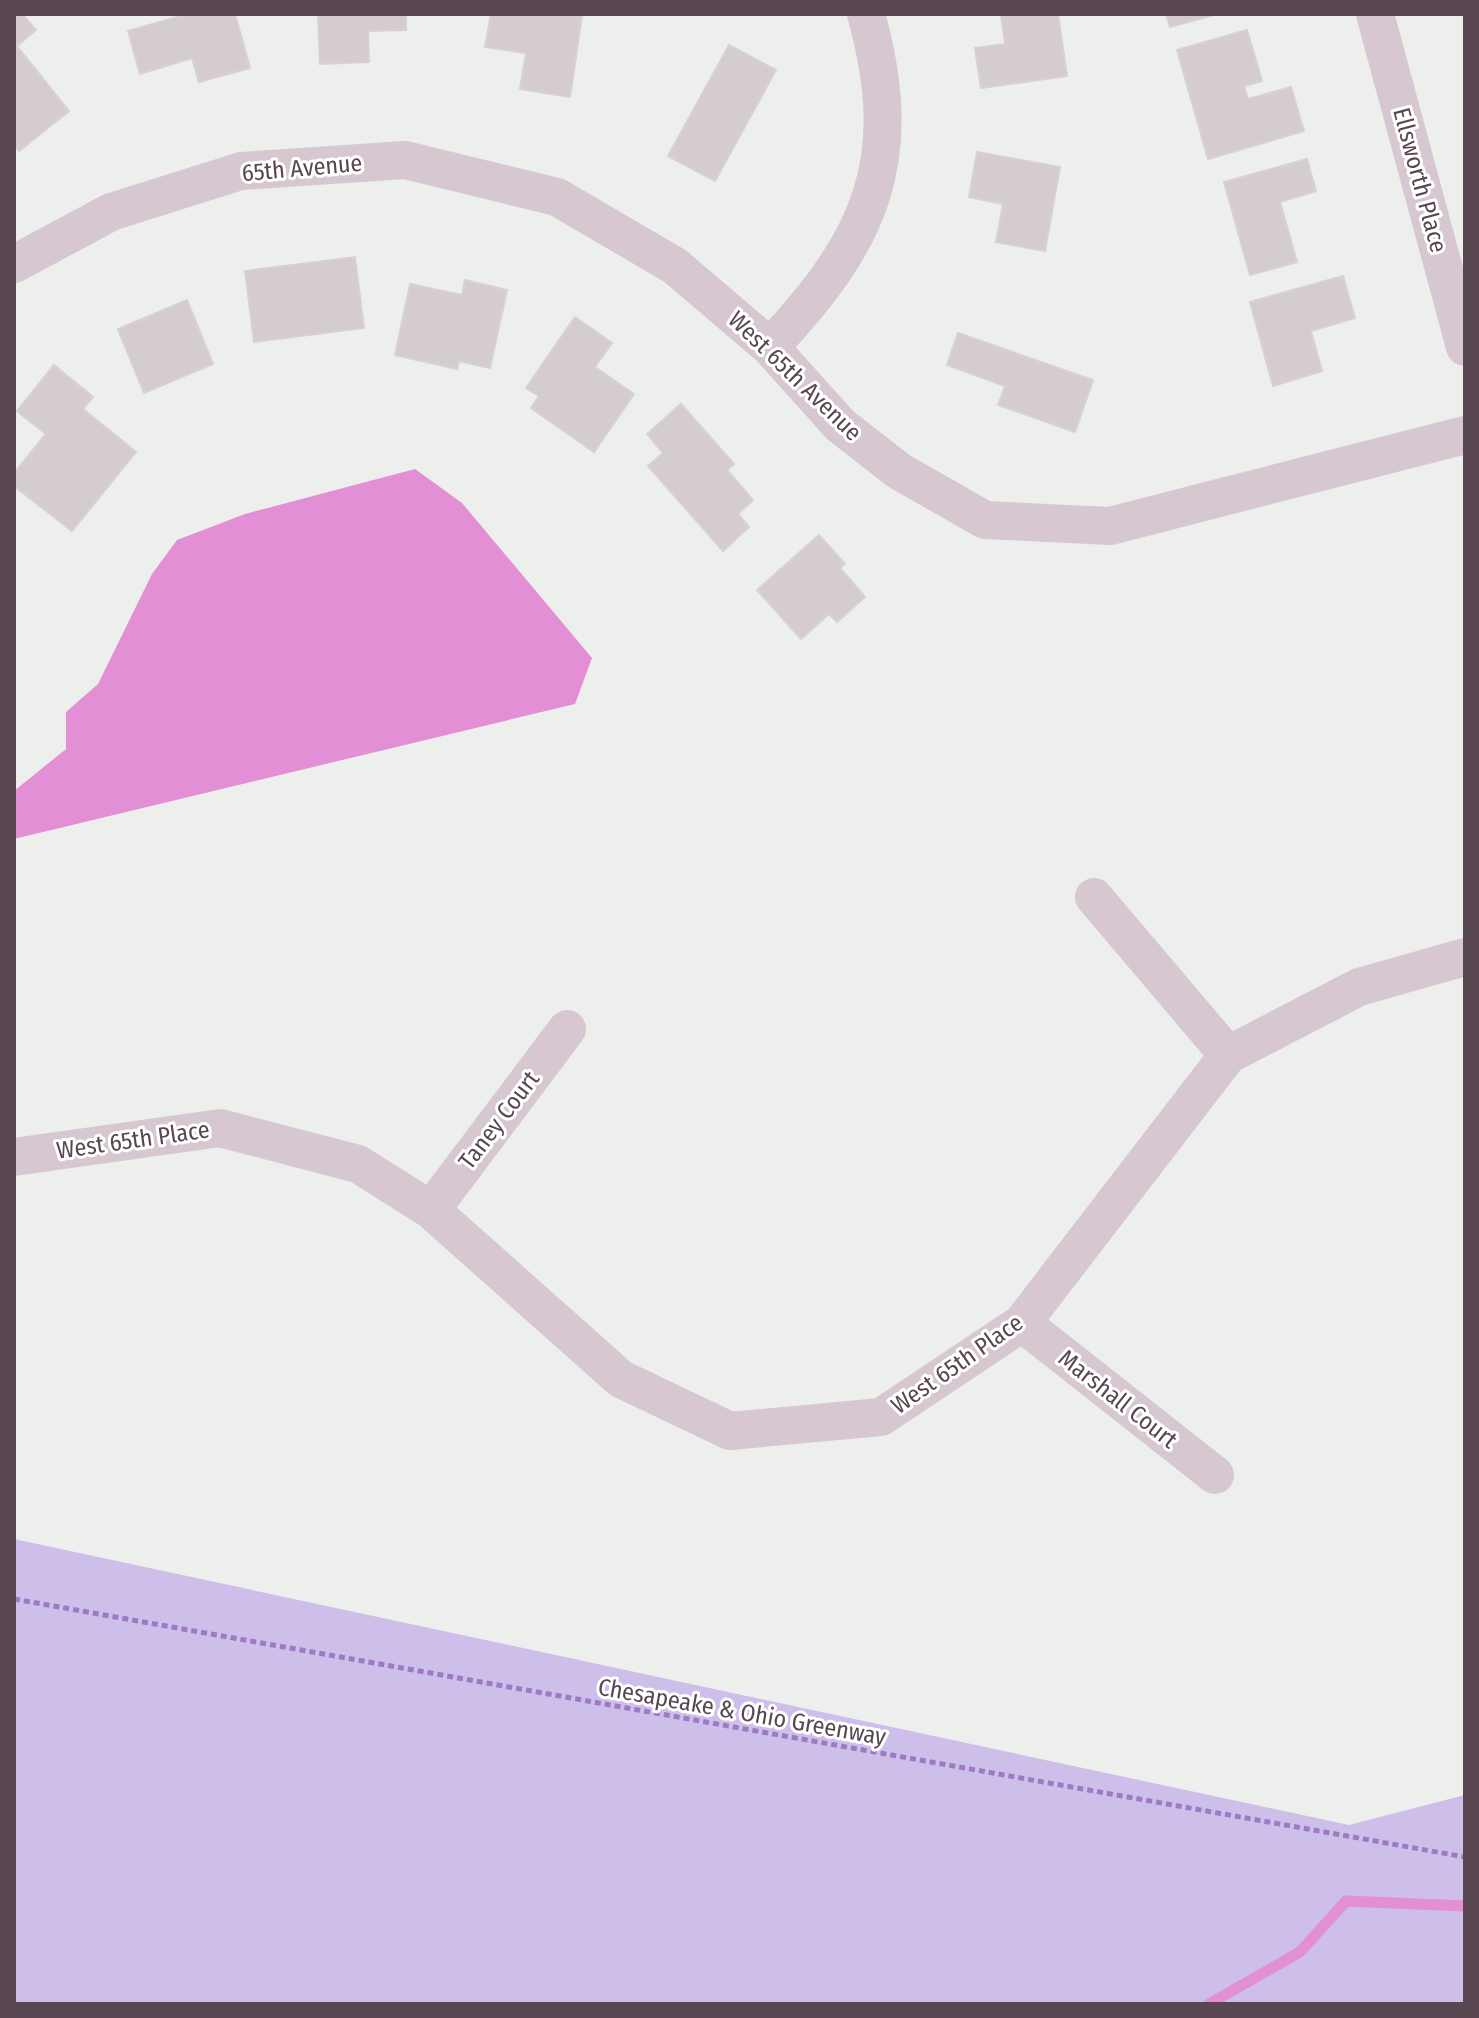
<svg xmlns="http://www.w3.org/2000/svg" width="1479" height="2018" font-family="'Fira Sans Condensed',sans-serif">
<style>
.green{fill:#cdbeea}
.water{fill:#e38fd5}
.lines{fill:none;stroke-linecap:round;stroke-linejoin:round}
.stream{stroke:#e38fd5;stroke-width:11}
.building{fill:#d4cccf;stroke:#d8d1d3;stroke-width:2}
.path{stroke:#9c7ac4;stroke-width:5;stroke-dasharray:6 4;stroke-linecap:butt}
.minor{stroke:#d6c7d0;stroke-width:38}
.labels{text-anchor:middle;stroke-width:6;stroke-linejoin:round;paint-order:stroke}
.street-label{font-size:24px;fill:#584751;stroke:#fff}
</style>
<rect width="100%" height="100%" fill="#edefed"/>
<!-- green -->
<path class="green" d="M 14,1539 L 1349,1825 L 1465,1795 L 1465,2004 L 14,2004 Z"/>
<!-- water -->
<path class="water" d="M 415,469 L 462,503 L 592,658 L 575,704 L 14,839 L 14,791 L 66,749 L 66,712 L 98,684 L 152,574 L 177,540 L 245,514 Z"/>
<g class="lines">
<!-- stream -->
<path class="stream" d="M 1209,2004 L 1300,1952 L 1346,1901 L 1465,1906"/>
</g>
<!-- building -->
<path class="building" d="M 14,14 L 22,14 L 36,30 L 17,46 L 69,111 L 19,151 L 14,145 Z
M 188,14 L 235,14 L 250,68 L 199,82 L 192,58 L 140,74 L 128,31 Z
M 330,14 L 406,14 L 406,30 L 368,31 L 369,62 L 320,64 L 318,16 Z
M 491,14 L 582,16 L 570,97 L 520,89 L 526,53 L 485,47 Z
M 1058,14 L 1067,76 L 981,88 L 975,48 L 1005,44 L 1001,15 Z
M 1166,14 L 1217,14 L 1170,27 Z
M 1247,30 L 1262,81 L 1244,86 L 1248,99 L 1291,87 L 1304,131 L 1208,159 L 1177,50 Z
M 729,45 L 776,70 L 715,181 L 668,156 Z
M 977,152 L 1060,167 L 1045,251 L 996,242 L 1003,204 L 969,197 Z
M 1307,159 L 1316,191 L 1280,202 L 1297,262 L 1250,275 L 1224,182 Z
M 355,257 L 364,328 L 254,342 L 245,271 Z
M 1343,276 L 1355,318 L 1311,331 L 1322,371 L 1273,386 L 1250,302 Z
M 465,280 L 507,290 L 490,368 L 459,361 L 457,369 L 395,355 L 410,284 L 462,295 Z
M 187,300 L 213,364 L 144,393 L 118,329 Z
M 575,317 L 612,343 L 595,367 L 634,394 L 594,452 L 531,408 L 539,396 L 526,388 Z
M 958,333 L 1093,380 L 1075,432 L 998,405 L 1005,386 L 947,365 Z
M 54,365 L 93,397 L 83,409 L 136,452 L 72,531 L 14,486 L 14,473 L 46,434 L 17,411 Z
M 681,404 L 734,464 L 727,470 L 753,500 L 738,514 L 749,527 L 723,551 L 648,466 L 663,453 L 647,434 Z
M 819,535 L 845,564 L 840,568 L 865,597 L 837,622 L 829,614 L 801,639 L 757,590 Z"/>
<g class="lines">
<!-- path -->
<path class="path" d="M 14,1599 L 1465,1857"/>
<!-- minor -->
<path class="minor" d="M 1375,14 L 1465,347
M 14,264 L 111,212 L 241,171 L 405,160 L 557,197 L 675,266 L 770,347 L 840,425 L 899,471 L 985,520 L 1110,526 L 1465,435
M 770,347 C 871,240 907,161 866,14
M 1094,897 L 1228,1055
M 14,1157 L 220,1128 L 358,1164 L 431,1210 L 621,1379 L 730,1431 L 881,1417 L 1022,1323 L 1228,1055 L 1359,987 L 1465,957
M 431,1210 L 567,1029
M 1022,1323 L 1215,1475"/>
</g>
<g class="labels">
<!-- street labels -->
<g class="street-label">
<text transform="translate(302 168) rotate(-5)" y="8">65th Avenue</text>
<text transform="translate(1420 180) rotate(75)" y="8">Ellsworth Place</text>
<text transform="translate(795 376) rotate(44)" y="8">West 65th Avenue</text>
<text transform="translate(499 1120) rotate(-53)" y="8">Taney Court</text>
<text transform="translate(133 1140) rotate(-8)" y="8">West 65th Place</text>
<text transform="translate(957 1364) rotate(-35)" y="8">West 65th Place</text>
<text transform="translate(1118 1399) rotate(38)" y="8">Marshall Court</text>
<text transform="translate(742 1712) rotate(10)" y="8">Chesapeake &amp; Ohio Greenway</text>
</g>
</g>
<!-- border -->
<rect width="1479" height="2018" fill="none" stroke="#584751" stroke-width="32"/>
</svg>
